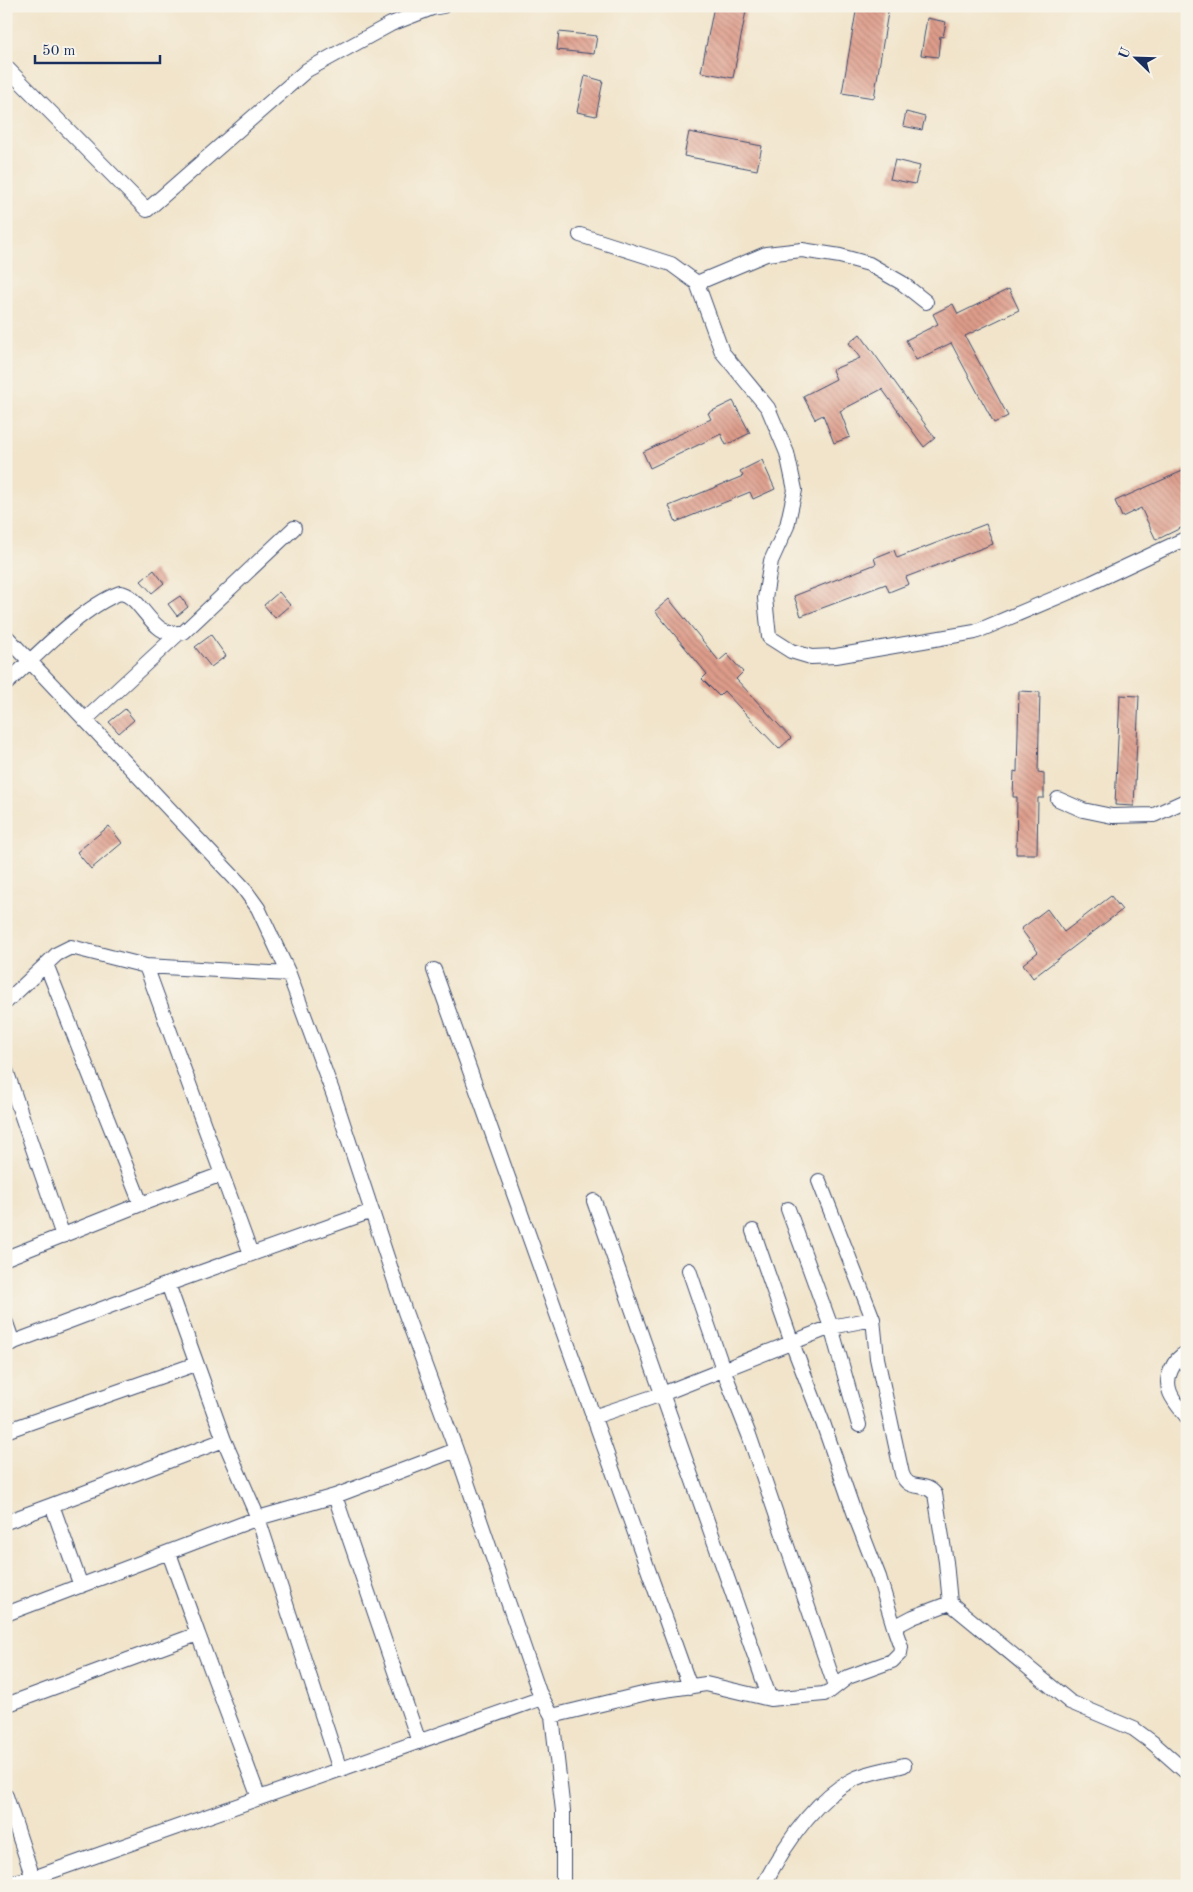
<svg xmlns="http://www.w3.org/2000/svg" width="1193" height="1892" font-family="'Old Standard TT',serif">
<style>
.building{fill:url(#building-back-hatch)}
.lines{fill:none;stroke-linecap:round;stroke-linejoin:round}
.minor-casing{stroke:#3b4a6e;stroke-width:16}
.minor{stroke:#fff;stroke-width:14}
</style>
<defs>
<pattern id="building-back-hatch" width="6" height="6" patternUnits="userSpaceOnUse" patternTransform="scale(1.25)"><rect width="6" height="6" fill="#de9c8a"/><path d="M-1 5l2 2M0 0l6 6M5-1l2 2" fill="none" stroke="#b38074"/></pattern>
</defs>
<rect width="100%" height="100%" fill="#f7f3e8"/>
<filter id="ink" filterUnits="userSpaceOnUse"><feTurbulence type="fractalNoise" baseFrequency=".02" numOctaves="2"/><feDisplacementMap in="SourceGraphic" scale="10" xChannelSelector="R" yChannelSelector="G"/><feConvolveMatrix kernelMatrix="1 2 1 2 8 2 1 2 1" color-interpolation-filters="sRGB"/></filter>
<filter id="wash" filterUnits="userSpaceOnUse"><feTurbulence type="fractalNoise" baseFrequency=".0096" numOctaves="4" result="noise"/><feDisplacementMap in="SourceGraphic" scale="20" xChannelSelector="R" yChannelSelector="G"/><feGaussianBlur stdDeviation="1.12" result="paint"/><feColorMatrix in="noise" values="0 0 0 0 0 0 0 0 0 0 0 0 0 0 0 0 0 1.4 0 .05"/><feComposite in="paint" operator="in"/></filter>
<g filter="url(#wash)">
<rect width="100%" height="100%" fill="#f1e4ca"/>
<g id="blocks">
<!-- building -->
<path class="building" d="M 714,6 L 747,6 L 733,78 L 701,72 Z
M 857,6 L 889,6 L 874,98 L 842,93 Z
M 927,18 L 946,22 L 943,37 L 940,36 L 938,57 L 921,55 Z
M 559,32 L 597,36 L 594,54 L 557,50 Z
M 585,76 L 603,81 L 596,116 L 577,112 Z
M 906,112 L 925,117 L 922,130 L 903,126 Z
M 689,132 L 762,146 L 757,170 L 684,156 Z
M 895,160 L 920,166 L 915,184 L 890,179 Z
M 1009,289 L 1019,310 L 965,336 L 1008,416 L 994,423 L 951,343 L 916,360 L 906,340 L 938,324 L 933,314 L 953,304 L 958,314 Z
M 860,334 L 935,438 L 924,447 L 882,389 L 840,411 L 850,437 L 834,443 L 823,415 L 815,419 L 803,396 L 836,379 L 832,370 L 860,358 L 849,343 Z
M 733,401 L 750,433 L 726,445 L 721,434 L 650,468 L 643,452 L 711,419 L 708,413 Z
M 762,460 L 775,489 L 753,499 L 750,492 L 676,522 L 669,506 L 743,476 L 740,471 Z
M 1187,469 L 1187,525 L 1156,540 L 1141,508 L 1122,517 L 1115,501 Z
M 986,524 L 993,544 L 906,577 L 909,584 L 889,592 L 886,584 L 801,616 L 794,596 L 876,564 L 874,558 L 894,550 L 897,558 Z
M 154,570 L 164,583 L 152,593 L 141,581 Z
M 279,592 L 290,605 L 275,618 L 264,605 Z
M 180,596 L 188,607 L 177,616 L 168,604 Z
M 669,599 L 719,661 L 727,654 L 743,672 L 736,679 L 791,738 L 779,749 L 724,691 L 719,696 L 702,679 L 707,674 L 655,611 Z
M 211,635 L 226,656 L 211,667 L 195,647 Z
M 1019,691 L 1040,692 L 1038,772 L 1044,773 L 1044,798 L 1038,798 L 1037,854 L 1016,854 L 1017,797 L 1013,797 L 1014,771 L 1017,772 Z
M 1120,695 L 1139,696 L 1134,806 L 1115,805 Z
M 125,709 L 134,720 L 119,733 L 109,722 Z
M 109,826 L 122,843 L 91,869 L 77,852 Z
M 1111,896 L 1122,910 L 1033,978 L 1023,964 L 1038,952 L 1021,929 L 1047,909 L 1064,932 Z"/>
</g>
</g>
<g filter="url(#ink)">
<use href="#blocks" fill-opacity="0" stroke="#3b4a6e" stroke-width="1"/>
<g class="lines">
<!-- minor casing -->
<g class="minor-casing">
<path id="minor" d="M 6,67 L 147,210 L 307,70 L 391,24 L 432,8 L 443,6
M 580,235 L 671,264 L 697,283
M 926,302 L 902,283 L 869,264 L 840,256 L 802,250 L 766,254 L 697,283 L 722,352 L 768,408 L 787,453 L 795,490 L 787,526 L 771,561 L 765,598 L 769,637 L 791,651 L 811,657 L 836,656 L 975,632 L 1091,583 L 1187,538
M 6,636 L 242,886 L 258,908 L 289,974 L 334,1096 L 405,1312 L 456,1450 L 539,1692 L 552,1716 L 563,1811 L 563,1886
M 6,684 C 36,656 82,607 120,593 C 143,595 151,642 184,632 L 294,528
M 85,720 L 179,633
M 1058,799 L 1083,810 L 1112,816 L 1154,815 L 1187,800
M 46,964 L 141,1204
M 146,966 L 251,1254
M 434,970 L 690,1687
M 6,1002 L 57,954 L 71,947 L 146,966 L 289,974
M 6,1070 L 63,1236
M 819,1181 L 873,1319 L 877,1358 L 902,1474 C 909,1493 924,1480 935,1494 L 946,1562 L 950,1603
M 594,1201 L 770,1699
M 788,1209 L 831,1327 L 859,1425
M 753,1231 L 792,1343 L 823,1423 L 856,1518 L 879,1577 L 894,1627
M 6,1258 L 141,1204 L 222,1174
M 689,1270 L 723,1369 L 749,1435 L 835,1686
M 168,1284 L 224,1440 L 258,1518 L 340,1770
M 6,1323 L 13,1343
M 6,1345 L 168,1284 L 372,1211
M 1187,1352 C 1179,1357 1175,1361 1171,1370 C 1162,1389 1175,1402 1187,1417
M 593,1417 L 662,1394 L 831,1327 L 873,1319
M 6,1431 L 196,1364
M 335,1496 L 419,1742
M 52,1505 L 224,1440
M 6,1522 L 52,1505 L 81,1586
M 6,1614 L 258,1518 L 335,1496 L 456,1450
M 198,1634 L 259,1798
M 6,1705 L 198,1634 L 169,1553
M 552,1716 L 651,1692 L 706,1684 L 770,1699 L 824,1694 L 830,1691 L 848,1677 L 892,1661 L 900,1653 L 901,1647 L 894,1627 L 913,1617 L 950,1603 L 1070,1702 L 1134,1729 L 1153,1743 L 1187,1773
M 6,1796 L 33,1878 L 47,1886
M 6,1883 L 33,1878 L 542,1698
M 763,1886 C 783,1848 813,1800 852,1780 C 867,1772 887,1770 904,1765"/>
</g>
<!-- minor -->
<use href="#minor" class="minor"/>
</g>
</g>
<!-- margin -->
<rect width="1193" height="1892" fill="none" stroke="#f7f3e8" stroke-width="25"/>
<!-- north arrow -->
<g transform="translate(1136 58) rotate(293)" stroke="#f7f3e8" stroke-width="4" paint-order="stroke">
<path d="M0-4L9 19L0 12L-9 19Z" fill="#1b2f5e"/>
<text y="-8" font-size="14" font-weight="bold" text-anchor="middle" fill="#1b2f5e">U</text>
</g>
<!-- scale -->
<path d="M35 55v8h125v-8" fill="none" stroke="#1b2f5e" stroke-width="2.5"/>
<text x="42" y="55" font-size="15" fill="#1b2f5e" stroke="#f7f3e8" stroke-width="4" paint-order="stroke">50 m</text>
</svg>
